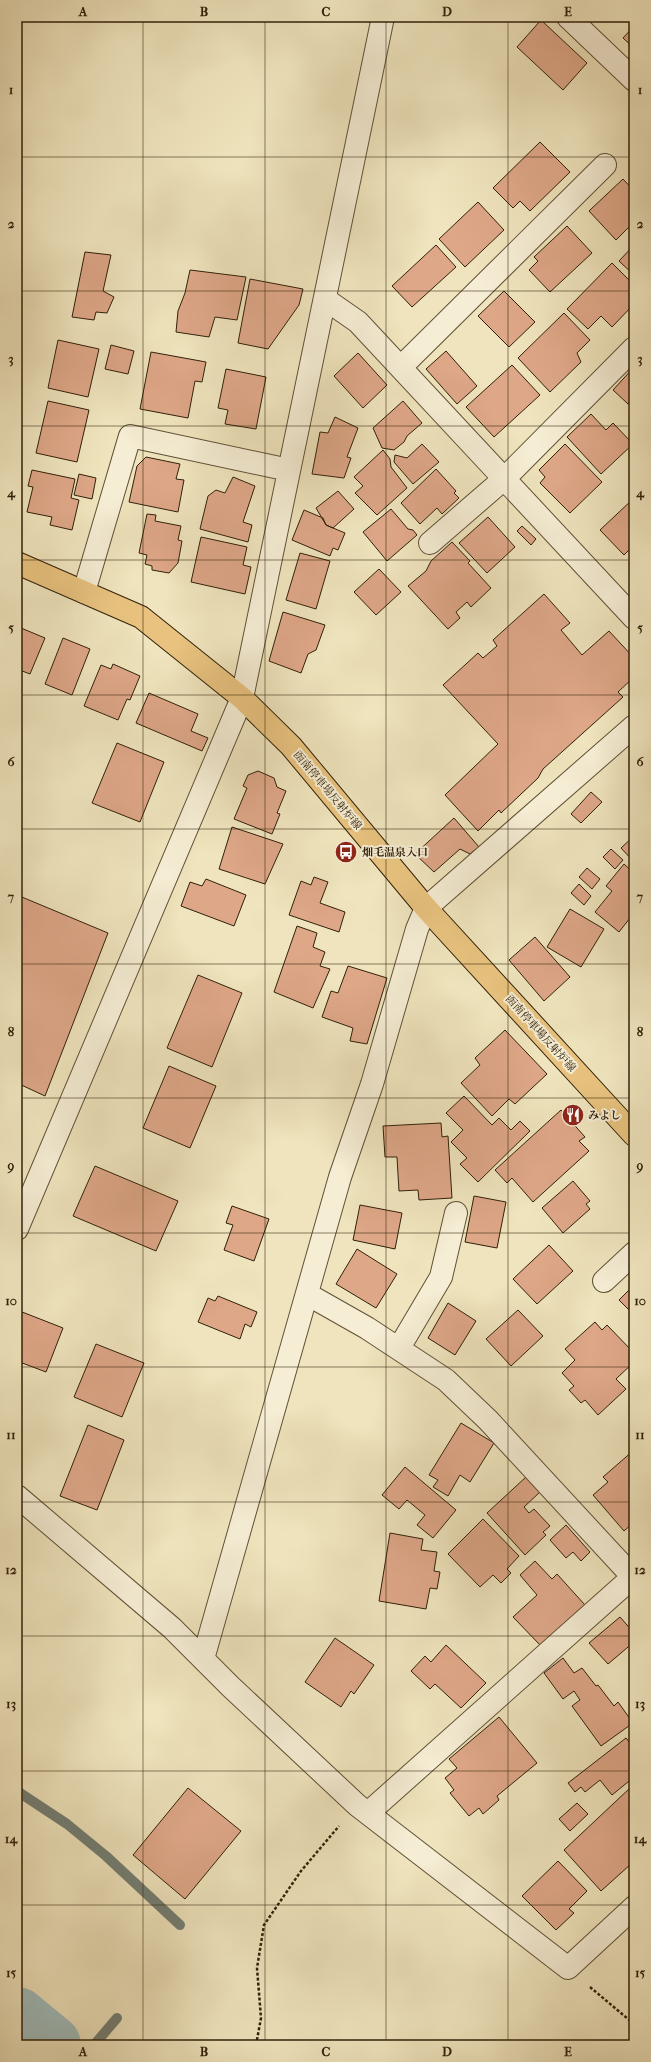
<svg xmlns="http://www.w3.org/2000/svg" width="651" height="2062" font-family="'IM FELL French Canon','Noto Serif JP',serif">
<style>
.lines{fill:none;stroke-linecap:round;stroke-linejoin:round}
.stream{stroke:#737e74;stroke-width:10}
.river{stroke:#9fbcbc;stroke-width:60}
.building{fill:#dea788;stroke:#302009}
.minor-casing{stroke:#605136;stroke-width:24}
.major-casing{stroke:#302009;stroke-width:24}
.path{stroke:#302009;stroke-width:2.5;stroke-dasharray:3 2;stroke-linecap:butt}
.minor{stroke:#f5edd4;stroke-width:22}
.major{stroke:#e8c27e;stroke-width:22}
.grid{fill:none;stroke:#302009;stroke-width:1;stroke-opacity:0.55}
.labels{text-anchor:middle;stroke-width:4;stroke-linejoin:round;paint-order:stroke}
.street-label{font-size:11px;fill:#302009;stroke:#f5edd4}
.poi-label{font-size:11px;font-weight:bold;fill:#302009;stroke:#f5edd4;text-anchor:start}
.neatline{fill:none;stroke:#302009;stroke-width:1.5}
.grid-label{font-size:13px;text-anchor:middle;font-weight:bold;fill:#302009}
</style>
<rect width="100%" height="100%" fill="#efe4bd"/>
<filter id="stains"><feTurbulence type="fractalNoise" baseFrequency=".005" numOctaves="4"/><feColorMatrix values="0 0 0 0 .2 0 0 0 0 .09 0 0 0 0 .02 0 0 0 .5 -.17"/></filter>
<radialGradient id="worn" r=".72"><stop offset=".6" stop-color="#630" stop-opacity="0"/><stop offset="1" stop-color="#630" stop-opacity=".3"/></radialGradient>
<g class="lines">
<!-- stream -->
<path class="stream" d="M 17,1791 L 67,1824 L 106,1856 L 180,1925
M 94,2045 L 117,2018"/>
<!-- river -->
<path class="river" d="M 17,2017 L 51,2045"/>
</g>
<!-- building -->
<path class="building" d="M 541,20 L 587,63 L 563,90 L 517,47 Z
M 634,26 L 634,48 L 623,38 Z
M 540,142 L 570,172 L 530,211 L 520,201 L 513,208 L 493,188 Z
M 623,179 L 634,191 L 634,222 L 616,240 L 589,211 Z
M 478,202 L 504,230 L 465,267 L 439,239 Z
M 567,226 L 592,253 L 550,292 L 529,270 L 538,261 L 534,257 Z
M 436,245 L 456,267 L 412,307 L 392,286 Z
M 634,245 L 634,275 L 619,261 Z
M 85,252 L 111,255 L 103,291 L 114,297 L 107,313 L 96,312 L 94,320 L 72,317 Z
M 612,263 L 634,285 L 634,304 L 612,327 L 601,316 L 588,329 L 567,309 Z
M 190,270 L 246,277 L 237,320 L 215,317 L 209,337 L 176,332 L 178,311 L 185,293 Z
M 250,279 L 303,289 L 299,305 L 268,349 L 238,343 Z
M 504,291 L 535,322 L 509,347 L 478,316 Z
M 564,313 L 590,340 L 577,353 L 581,362 L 550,392 L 518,358 Z
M 58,340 L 99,349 L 88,397 L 48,388 Z
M 111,345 L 134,351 L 128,374 L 105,369 Z
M 446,351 L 477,386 L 457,404 L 426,369 Z
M 151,352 L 206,362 L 202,382 L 195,381 L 188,418 L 140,409 Z
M 358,353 L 387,385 L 363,408 L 334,376 Z
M 512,365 L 540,395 L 494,437 L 466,407 Z
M 634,367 L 634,401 L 632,399 L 628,404 L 613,390 Z
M 226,369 L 266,377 L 256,429 L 225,424 L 228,410 L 218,408 Z
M 48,401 L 89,410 L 77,462 L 36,453 Z
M 403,401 L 422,423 L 407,436 L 404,442 L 394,450 L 382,448 L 373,428 Z
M 591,414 L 606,430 L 613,423 L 633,444 L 601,474 L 567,437 Z
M 335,417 L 358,428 L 347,457 L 351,458 L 344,478 L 312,474 L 320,432 L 328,433 Z
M 422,444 L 439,462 L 413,484 L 394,462 L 395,455 L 407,458 Z
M 565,444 L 602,482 L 570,513 L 540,483 L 545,477 L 539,470 Z
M 383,450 L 390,459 L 391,467 L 407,488 L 377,515 L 355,493 L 363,486 L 354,477 Z
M 146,457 L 180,464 L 176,479 L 184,480 L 178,512 L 129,502 L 137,466 Z
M 436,469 L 456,491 L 454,493 L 459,498 L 442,514 L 437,508 L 420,524 L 401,503 Z
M 32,470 L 75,479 L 71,498 L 79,500 L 72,530 L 50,525 L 52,517 L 27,512 L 33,487 L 28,486 Z
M 79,474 L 96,478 L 92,499 L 74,495 Z
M 233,477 L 255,486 L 243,522 L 252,525 L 248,542 L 200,529 L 208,496 L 216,490 L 225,493 Z
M 338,491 L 354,509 L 333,528 L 326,525 L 316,508 Z
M 633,499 L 634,545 L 624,555 L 600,530 Z
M 391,509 L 408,529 L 413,530 L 417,535 L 387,561 L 363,532 Z
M 304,510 L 323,518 L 326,525 L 345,533 L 338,550 L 333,548 L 330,556 L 292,540 Z
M 147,514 L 156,515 L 155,521 L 181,526 L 178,540 L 182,541 L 178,563 L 169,573 L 152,570 L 152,566 L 145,564 L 147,555 L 139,553 Z
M 488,517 L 515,547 L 487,573 L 459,543 Z
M 522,526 L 536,539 L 531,545 L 517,531 Z
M 201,537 L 247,547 L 243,565 L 251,567 L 245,594 L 191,582 Z
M 452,542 L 470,561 L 468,563 L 491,588 L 471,607 L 467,602 L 456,612 L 460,618 L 448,629 L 408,586 L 426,571 L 431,561 Z
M 300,553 L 330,561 L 316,609 L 286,600 Z
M 379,569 L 401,592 L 376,615 L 354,592 Z
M 544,594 L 570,623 L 561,630 L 582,655 L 609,631 L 634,658 L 634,677 L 618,692 L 623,697 L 543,769 L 538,778 L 501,813 L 499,810 L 478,831 L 445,795 L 498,744 L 443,685 L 478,653 L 483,658 L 497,646 L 493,640 Z
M 283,612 L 325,625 L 316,650 L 308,654 L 301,673 L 269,661 Z
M 21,628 L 45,638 L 30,674 L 17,669 L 17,637 Z
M 63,638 L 90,649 L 72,695 L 45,684 Z
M 113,664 L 140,676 L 130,700 L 127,699 L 118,720 L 84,706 L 101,665 L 111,669 Z
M 149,693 L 198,714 L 191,731 L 208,738 L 202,751 L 136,723 Z
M 117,743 L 164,762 L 140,822 L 92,803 Z
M 258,771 L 274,778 L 277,787 L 286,791 L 277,813 L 280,814 L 272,834 L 234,819 L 247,788 L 243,786 L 248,775 Z
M 591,792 L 602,802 L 581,823 L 571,814 Z
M 454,818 L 479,847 L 470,854 L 460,849 L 434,872 L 415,854 Z
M 232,827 L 283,844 L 265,884 L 219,869 Z
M 634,836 L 634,862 L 621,848 Z
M 611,849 L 623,860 L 615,869 L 603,857 Z
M 624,864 L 634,873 L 634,913 L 619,932 L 595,912 L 612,891 L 606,886 Z
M 587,868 L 600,879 L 592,889 L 579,877 Z
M 314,877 L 328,882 L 320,903 L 345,912 L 339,932 L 289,915 L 301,881 L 311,885 Z
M 206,879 L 246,895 L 234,926 L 181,906 L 190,882 L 202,886 Z
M 579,884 L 591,896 L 584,905 L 571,893 Z
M 17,895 L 108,933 L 45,1096 L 17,1083 Z
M 570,909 L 604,929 L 581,967 L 547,947 Z
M 297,926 L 317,933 L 313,947 L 325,952 L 320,966 L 330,969 L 313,1008 L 274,992 Z
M 535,937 L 570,977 L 544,1001 L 509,960 Z
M 348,966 L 387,978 L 367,1044 L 350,1041 L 353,1028 L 322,1017 L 331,991 L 338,993 Z
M 198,975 L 242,993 L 212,1067 L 167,1048 Z
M 505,1030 L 547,1074 L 515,1104 L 509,1099 L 492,1116 L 461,1083 L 480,1065 L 475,1058 Z
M 169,1066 L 216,1086 L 190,1148 L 143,1128 Z
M 464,1096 L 492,1125 L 499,1118 L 511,1130 L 520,1121 L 530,1131 L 478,1182 L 460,1164 L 467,1158 L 451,1142 L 463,1130 L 446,1113 Z
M 561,1110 L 585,1137 L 579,1141 L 589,1151 L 533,1202 L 512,1178 L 507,1183 L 495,1170 Z
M 441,1123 L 442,1137 L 448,1136 L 452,1198 L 419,1200 L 418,1190 L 399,1191 L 397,1157 L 385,1157 L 383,1126 Z
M 95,1166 L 178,1201 L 156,1251 L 73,1216 Z
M 573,1181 L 590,1201 L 586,1204 L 590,1209 L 563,1233 L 542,1208 Z
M 474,1196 L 506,1202 L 497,1248 L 465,1242 Z
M 360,1205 L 402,1213 L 395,1249 L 353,1240 Z
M 232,1206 L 269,1219 L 254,1261 L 224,1250 L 233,1225 L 226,1223 Z
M 549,1245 L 573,1271 L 537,1304 L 513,1279 Z
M 357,1249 L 397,1274 L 376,1308 L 336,1284 Z
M 634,1285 L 634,1315 L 619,1300 Z
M 218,1296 L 257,1312 L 251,1327 L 245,1324 L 240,1339 L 198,1322 L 208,1298 L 215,1301 Z
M 448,1303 L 476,1321 L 455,1355 L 428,1338 Z
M 17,1310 L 63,1328 L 46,1372 L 17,1361 Z
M 518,1310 L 543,1336 L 511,1366 L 486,1339 Z
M 595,1322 L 602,1330 L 607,1325 L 634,1353 L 634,1362 L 616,1379 L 626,1389 L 598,1415 L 585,1400 L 581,1403 L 569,1390 L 574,1386 L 562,1373 L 575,1360 L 565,1349 Z
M 96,1344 L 144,1363 L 122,1417 L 74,1397 Z
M 461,1423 L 494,1443 L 470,1482 L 460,1475 L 448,1496 L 433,1487 L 438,1480 L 429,1475 Z
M 88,1425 L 124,1440 L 97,1510 L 60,1496 Z
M 634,1450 L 634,1522 L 624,1531 L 593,1495 L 608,1482 L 603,1477 Z
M 405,1467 L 456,1510 L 433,1538 L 417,1525 L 425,1515 L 407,1500 L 399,1509 L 382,1495 Z
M 526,1477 L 540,1492 L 524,1507 L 529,1513 L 534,1509 L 550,1526 L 543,1532 L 546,1535 L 525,1555 L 487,1513 Z
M 483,1519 L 519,1556 L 507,1569 L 511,1573 L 501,1583 L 493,1575 L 480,1587 L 448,1554 Z
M 566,1525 L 590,1552 L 581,1561 L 573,1552 L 566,1558 L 550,1540 Z
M 390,1533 L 423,1539 L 421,1550 L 437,1552 L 434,1571 L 440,1572 L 437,1589 L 430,1588 L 426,1609 L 379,1601 Z
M 535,1561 L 552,1579 L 557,1574 L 585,1605 L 541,1646 L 513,1617 L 537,1595 L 520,1575 Z
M 620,1617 L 634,1633 L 634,1642 L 608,1664 L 589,1643 Z
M 335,1638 L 374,1665 L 354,1694 L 351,1691 L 341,1707 L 305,1682 Z
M 446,1645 L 486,1683 L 461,1708 L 435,1684 L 430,1689 L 411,1671 L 425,1656 L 431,1662 Z
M 563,1658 L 574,1673 L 582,1668 L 596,1686 L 598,1685 L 614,1706 L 618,1702 L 633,1723 L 601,1746 L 572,1706 L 580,1700 L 574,1691 L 563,1699 L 544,1673 Z
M 499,1717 L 537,1763 L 497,1796 L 499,1800 L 483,1814 L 479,1808 L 469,1816 L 450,1793 L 454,1790 L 445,1778 L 457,1768 L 449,1759 Z
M 626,1738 L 634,1748 L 634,1777 L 612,1795 L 600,1780 L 585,1792 L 581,1787 L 575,1792 L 568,1783 Z
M 188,1788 L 241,1831 L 185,1899 L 133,1855 Z
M 630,1788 L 634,1793 L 634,1867 L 631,1864 L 601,1891 L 564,1850 Z
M 577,1803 L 588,1814 L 570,1831 L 559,1819 Z
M 558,1861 L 587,1891 L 569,1909 L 574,1913 L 556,1930 L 522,1896 Z"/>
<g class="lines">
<!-- minor casing -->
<g class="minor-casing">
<path id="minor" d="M 568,17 L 634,80
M 325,299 L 358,322 L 634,618
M 401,367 L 605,165
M 430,543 L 505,478 L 634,348
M 84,592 L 130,436 L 289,470
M 17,1229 L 242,698 L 383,17
M 604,1281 L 634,1253
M 307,1294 L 367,1328 L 446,1380 L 488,1420 L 634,1578
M 399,1348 L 441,1277 L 456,1213
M 17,1496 L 172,1628 L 231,1687 L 357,1805 L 568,1968 L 634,1907
M 203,1659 L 340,1177 L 372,1084 L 417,929 L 426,908 L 634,726
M 368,1813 L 634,1576"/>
</g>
<!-- major casing -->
<g class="major-casing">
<path id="major" d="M 17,563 L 141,617 L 242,698 L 291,746 L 426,908 L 634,1135"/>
</g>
<!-- path -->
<path class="path" d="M 590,1987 L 634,2024
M 256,2045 L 261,2018 L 257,1968 L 264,1925 L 301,1871 L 339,1826"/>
<!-- minor -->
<use href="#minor" class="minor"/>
<!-- major -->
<use href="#major" class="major"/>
</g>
<!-- grid -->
<path class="grid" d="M 143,17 L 143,2045M 265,17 L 265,2045M 386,17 L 386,2045M 508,17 L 508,2045M 17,157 L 634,157M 17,291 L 634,291M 17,426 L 634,426M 17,560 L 634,560M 17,695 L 634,695M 17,829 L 634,829M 17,964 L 634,964M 17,1098 L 634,1098M 17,1233 L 634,1233M 17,1367 L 634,1367M 17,1502 L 634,1502M 17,1636 L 634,1636M 17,1771 L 634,1771M 17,1905 L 634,1905"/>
<!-- icons -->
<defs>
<g id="bus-disc" transform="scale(1.15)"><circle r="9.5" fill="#8f2418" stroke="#f5edd4"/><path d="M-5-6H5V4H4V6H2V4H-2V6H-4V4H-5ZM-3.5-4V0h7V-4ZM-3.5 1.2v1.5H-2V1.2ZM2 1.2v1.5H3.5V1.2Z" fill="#fff"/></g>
<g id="restaurant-disc" transform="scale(1.15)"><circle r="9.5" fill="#8f2418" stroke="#f5edd4"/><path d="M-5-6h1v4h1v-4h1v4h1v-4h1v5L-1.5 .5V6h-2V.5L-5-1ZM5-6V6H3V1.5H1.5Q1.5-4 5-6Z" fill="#fff"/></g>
</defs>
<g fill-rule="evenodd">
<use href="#bus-disc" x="346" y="852"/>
<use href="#restaurant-disc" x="573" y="1115"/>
</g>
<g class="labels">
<!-- street labels -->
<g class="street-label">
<text transform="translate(328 790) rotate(50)" y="4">函南停車場反射炉線</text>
<text transform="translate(541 1033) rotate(48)" y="4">函南停車場反射炉線</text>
</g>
<!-- poi labels -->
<g class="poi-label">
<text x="362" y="856">畑毛温泉入口</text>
<text x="588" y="1119">みよし</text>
</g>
</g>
<!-- margin -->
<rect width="651" height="2062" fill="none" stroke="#efe4bd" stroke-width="44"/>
<rect x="22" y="22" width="607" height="2018" class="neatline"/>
<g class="grid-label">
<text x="83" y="16">A</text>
<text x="204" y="16">B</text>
<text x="326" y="16">C</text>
<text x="447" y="16">D</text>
<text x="568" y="16">E</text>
<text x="11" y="94">1</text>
<text x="640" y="94">1</text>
<text x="11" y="228">2</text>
<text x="640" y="228">2</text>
<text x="11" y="363">3</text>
<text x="640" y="363">3</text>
<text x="11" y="497">4</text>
<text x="640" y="497">4</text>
<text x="11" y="632">5</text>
<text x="640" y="632">5</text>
<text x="11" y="766">6</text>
<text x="640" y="766">6</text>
<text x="11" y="901">7</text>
<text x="640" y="901">7</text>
<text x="11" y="1036">8</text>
<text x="640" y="1036">8</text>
<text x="11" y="1170">9</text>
<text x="640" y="1170">9</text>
<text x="11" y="1305">10</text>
<text x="640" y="1305">10</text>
<text x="11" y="1439">11</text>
<text x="640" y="1439">11</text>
<text x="11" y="1574">12</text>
<text x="640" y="1574">12</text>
<text x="11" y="1708">13</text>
<text x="640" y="1708">13</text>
<text x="11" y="1843">14</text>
<text x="640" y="1843">14</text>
<text x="11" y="1977">15</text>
<text x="640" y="1977">15</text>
<text x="83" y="2056">A</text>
<text x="204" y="2056">B</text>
<text x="326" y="2056">C</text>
<text x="447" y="2056">D</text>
<text x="568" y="2056">E</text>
</g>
<rect width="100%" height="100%" filter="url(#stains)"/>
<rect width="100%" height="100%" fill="url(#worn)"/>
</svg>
